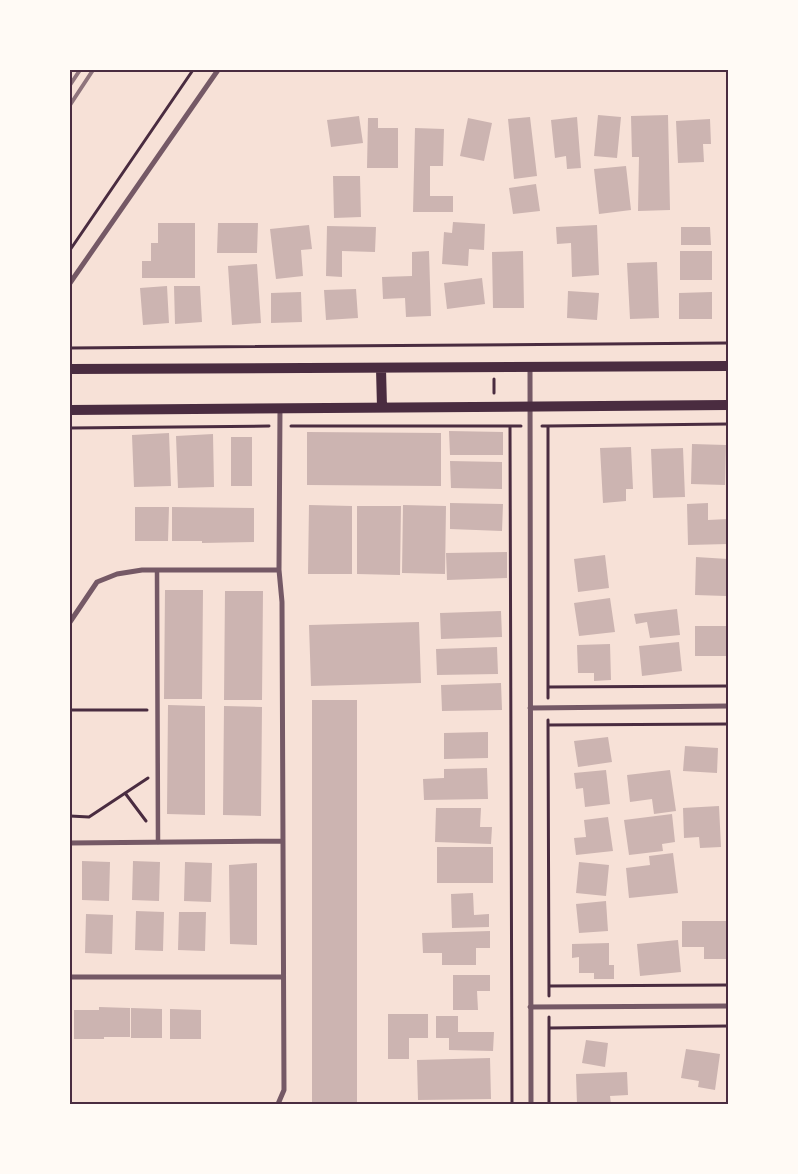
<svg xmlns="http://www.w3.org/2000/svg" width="798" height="1174" font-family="'Titillium Web',sans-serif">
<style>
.building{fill:#ccb4b1}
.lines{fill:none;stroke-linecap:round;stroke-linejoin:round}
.path{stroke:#4a2c40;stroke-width:3}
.pedestrian{stroke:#755966;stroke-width:4.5}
.minor{stroke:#755966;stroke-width:5}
.secondary{stroke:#4a2c40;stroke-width:10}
.rail{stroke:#8f747c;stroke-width:4}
.neatline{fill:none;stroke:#4a2c40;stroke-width:2}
</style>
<rect width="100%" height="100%" fill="#f7e1d7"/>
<!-- building -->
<path class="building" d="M 598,115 L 621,117 L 617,158 L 594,156 Z
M 668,115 L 670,210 L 638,211 L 639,157 L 632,157 L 631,116 Z
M 359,116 L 363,143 L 331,147 L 327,120 Z
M 530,117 L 537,176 L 514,179 L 508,119 Z
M 577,117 L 581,168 L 567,169 L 566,156 L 555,158 L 551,120 Z
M 368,118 L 378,118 L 378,128 L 398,128 L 398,168 L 367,168 Z
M 468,118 L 492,123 L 484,161 L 460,156 Z
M 710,119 L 711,144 L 703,144 L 704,162 L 678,163 L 676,121 Z
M 415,128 L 444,129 L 443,166 L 430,166 L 430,196 L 453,196 L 453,212 L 413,212 Z
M 626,166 L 631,210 L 599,214 L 594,169 Z
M 333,176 L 360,176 L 361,217 L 334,218 Z
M 536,184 L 540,211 L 513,214 L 509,188 Z
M 453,222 L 485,224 L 484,250 L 469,249 L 468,266 L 442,264 L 444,232 L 452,233 Z
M 158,223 L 195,223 L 195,278 L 142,278 L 142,261 L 151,261 L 151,243 L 158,243 Z
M 218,223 L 258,223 L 257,253 L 217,253 Z
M 309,225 L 312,249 L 301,250 L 303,276 L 276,279 L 270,229 Z
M 597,225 L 599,275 L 572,277 L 571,243 L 557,244 L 556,227 Z
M 327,226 L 376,227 L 375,252 L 342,251 L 342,277 L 326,276 Z
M 681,227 L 710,227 L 711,245 L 681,245 Z
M 429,251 L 431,316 L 406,317 L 405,298 L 383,299 L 382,277 L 412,276 L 412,252 Z
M 523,251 L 524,308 L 493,308 L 492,252 Z
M 680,251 L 712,251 L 712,280 L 680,280 Z
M 657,262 L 659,318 L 630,319 L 627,263 Z
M 257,264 L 261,323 L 232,325 L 228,266 Z
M 482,278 L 485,304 L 447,309 L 444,283 Z
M 167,286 L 169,323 L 143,325 L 140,288 Z
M 174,286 L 200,286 L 202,322 L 175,324 Z
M 356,289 L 358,318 L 326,320 L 324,290 Z
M 568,291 L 599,293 L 597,320 L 567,318 Z
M 301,292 L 302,322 L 271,323 L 271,293 Z
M 712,292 L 712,319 L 679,319 L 679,293 Z
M 449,431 L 503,432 L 503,455 L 450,455 Z
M 307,432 L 441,433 L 441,486 L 307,485 Z
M 169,433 L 171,486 L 134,487 L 132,435 Z
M 213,434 L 214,487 L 178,488 L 176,436 Z
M 231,437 L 252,437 L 252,486 L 231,486 Z
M 692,444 L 726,445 L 725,485 L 691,484 Z
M 631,447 L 633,489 L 626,489 L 626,501 L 603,503 L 600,448 Z
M 683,448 L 685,497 L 653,498 L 651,449 Z
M 450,461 L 502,462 L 502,489 L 451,488 Z
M 450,503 L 503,504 L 502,531 L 450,529 Z
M 708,503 L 708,520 L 728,519 L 728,544 L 688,545 L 687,504 Z
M 309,505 L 352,506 L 352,574 L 308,574 Z
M 403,505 L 446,506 L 445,574 L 402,573 Z
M 357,506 L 401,506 L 400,575 L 357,574 Z
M 135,507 L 169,507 L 168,541 L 135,541 Z
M 172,507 L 254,508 L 254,542 L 202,543 L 202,541 L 172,541 Z
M 507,552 L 507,578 L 447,580 L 446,553 Z
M 605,555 L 609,588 L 578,592 L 574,559 Z
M 696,557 L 728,559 L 726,596 L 695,595 Z
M 165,590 L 203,590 L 202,699 L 164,699 Z
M 225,591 L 263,591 L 262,700 L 224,700 Z
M 610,598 L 615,632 L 579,636 L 574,603 Z
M 677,609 L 680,635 L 650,638 L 647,622 L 636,624 L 634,614 Z
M 501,611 L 502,637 L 441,639 L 440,613 Z
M 419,622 L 421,683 L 311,686 L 309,625 Z
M 695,626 L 726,626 L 727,656 L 695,656 Z
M 679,642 L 682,671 L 642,676 L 639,646 Z
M 610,644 L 611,680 L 594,681 L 594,673 L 578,673 L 577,645 Z
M 497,647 L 498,674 L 437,675 L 436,649 Z
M 501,683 L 502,710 L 442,711 L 441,685 Z
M 312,700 L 357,700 L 357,1103 L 312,1103 Z
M 168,705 L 205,706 L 205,815 L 167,814 Z
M 224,706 L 262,707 L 261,816 L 223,815 Z
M 488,732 L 488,758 L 444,759 L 444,733 Z
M 608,737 L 612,762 L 578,767 L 574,741 Z
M 685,746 L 718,748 L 717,773 L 683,771 Z
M 487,768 L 488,799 L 424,800 L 423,779 L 444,778 L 444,769 Z
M 606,770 L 610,804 L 585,807 L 583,788 L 576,789 L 574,773 Z
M 670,770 L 676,811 L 654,814 L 652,799 L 630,802 L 627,775 Z
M 719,806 L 721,847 L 700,848 L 699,837 L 684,838 L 683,808 Z
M 436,808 L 481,808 L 480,827 L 492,827 L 491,844 L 435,842 Z
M 672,814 L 675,842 L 662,844 L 663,851 L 629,855 L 624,820 Z
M 608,817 L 613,851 L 576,855 L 574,838 L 586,837 L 584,820 Z
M 437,847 L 493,847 L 493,883 L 437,883 Z
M 673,853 L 678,893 L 629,898 L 626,868 L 650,865 L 649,856 Z
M 82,861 L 110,862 L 109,901 L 82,900 Z
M 133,861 L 160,862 L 159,901 L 132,900 Z
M 185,862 L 212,863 L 211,902 L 184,901 Z
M 579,862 L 609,865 L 606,896 L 576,893 Z
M 257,863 L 257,945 L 230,944 L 229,865 Z
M 473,893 L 474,915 L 489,914 L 489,927 L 452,928 L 451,894 Z
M 606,901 L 608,931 L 579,933 L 576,904 Z
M 136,911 L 164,912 L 163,951 L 135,950 Z
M 179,912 L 206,912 L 205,951 L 178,950 Z
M 86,914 L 113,915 L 112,954 L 85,953 Z
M 682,921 L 726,921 L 726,959 L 704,959 L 704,947 L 682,947 Z
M 490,931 L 490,948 L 476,948 L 476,965 L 442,965 L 442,953 L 423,953 L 422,933 Z
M 678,940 L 681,972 L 640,976 L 637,944 Z
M 609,943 L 609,965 L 614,965 L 614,979 L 594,979 L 594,973 L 579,973 L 579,957 L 572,958 L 572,944 Z
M 453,975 L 490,975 L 490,991 L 477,991 L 478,1010 L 453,1010 Z
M 99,1007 L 130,1008 L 130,1037 L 104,1037 L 104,1039 L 74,1039 L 74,1010 L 99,1010 Z
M 131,1008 L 162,1009 L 162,1038 L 131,1038 Z
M 170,1009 L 201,1010 L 201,1039 L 170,1039 Z
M 388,1014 L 428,1014 L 428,1038 L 409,1038 L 409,1059 L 388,1059 Z
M 436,1016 L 458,1016 L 458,1032 L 494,1032 L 493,1051 L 449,1050 L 449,1038 L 436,1038 Z
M 586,1040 L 608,1043 L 605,1067 L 582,1063 Z
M 686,1049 L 720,1054 L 715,1090 L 698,1087 L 699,1081 L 681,1078 Z
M 490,1058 L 491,1099 L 418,1100 L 417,1060 Z
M 627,1072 L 628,1095 L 610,1096 L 611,1104 L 577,1104 L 576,1074 Z"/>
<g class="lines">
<!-- path -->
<path class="path" d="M 70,250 L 193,70
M 70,348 L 728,343
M 494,379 L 494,393
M 291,426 L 510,426
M 542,426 L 548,426 L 548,698
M 548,426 L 728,424
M 70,428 L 269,426
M 548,687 L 728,686
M 70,710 L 147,710
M 548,720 L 549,996
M 548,725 L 728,724
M 125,793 L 146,821
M 70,816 L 89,817 L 148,778
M 549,986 L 728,985
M 549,1017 L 549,1104
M 549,1028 L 728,1026
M 512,1104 L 510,426 L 521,426"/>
<!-- pedestrian -->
<path class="pedestrian" d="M 157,571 L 158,842"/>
<!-- minor -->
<path class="minor" d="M 70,283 L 218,70
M 530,368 L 531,1104
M 70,622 L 97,582 L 117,574 L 142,570 L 279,570
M 530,708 L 728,706
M 70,843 L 282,841
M 70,977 L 283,977
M 530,1007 L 728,1006
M 278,1104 L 284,1090 L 282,602 L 279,570 L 280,408"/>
<!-- secondary -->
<path class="secondary" d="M 70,369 L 728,366
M 381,369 L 382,407
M 70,410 L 728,405"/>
<!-- rail -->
<path class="rail" d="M 70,85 L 80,70
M 70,105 L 93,70"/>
</g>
<!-- border -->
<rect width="798" height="1174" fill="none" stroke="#fffaf5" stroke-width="142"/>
<rect x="71" y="71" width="656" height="1032" class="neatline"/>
</svg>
